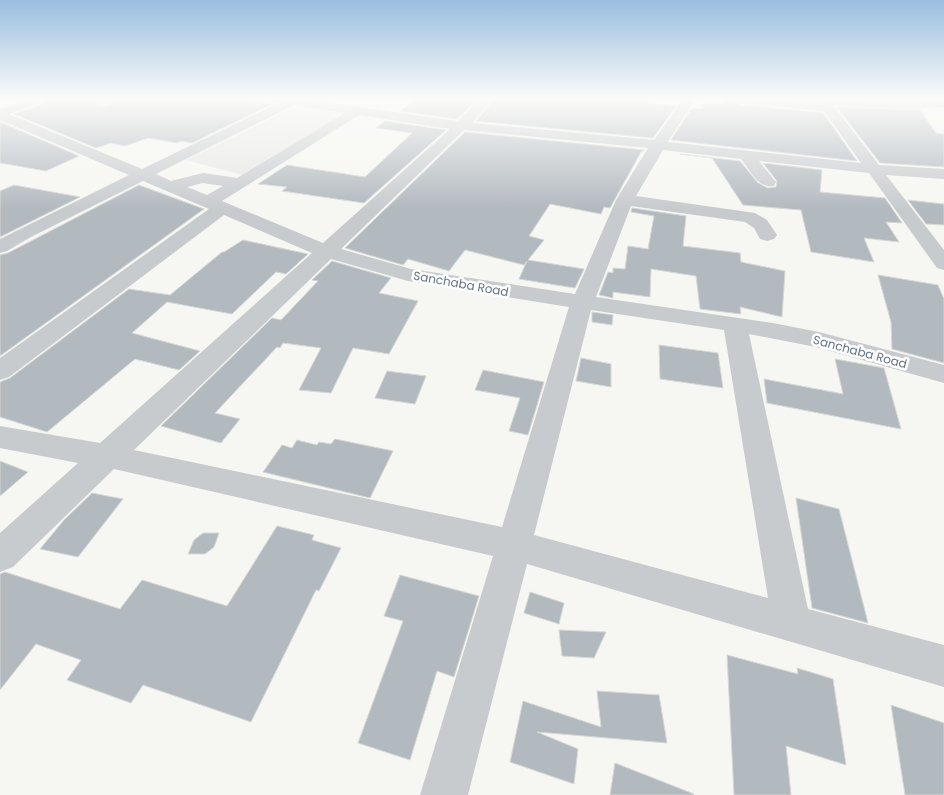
<svg xmlns="http://www.w3.org/2000/svg" width="944" height="795" font-family="Poppins,sans-serif">
<style>
.built{fill:#e7e8e6}
.building{fill:#b2b9bf;stroke:#d7d8d5}
.lines{fill:none;stroke-linecap:round;stroke-linejoin:round}
.minor{fill:#c8cbce;fill-rule:evenodd}
.labels{text-anchor:middle;stroke-width:5;stroke-linejoin:round;paint-order:stroke}
.far-street-label{font-size:12px;fill:#627387;stroke:#fff}
</style>
<rect width="100%" height="100%" fill="#f6f6f2"/>
<!-- built -->
<path class="built" d="M 299,105 L 357,114 L 253,178 L 186,160 Z"/>
<!-- building -->
<path class="building" d="M 47,99 L 97,99 L 98,105 L 104,107 L 116,99 L 243,99 L 272,104 L 192,143 L 181,141 L 177,143 L 148,138 L 125,146 L 111,143 L 96,148 L 14,114 L 44,104 Z
M 417,99 L 478,99 L 457,119 L 400,111 Z
M 495,99 L 649,99 L 648,103 L 676,106 L 653,138 L 476,121 Z
M 726,101 L 733,101 L 740,105 L 823,113 L 857,161 L 671,140 L 692,108 L 703,109 L 703,103 L 725,104 Z
M 837,107 L 920,110 L 936,133 L 944,134 L 944,167 L 880,163 Z
M 385,121 L 446,130 L 364,203 L 282,191 L 287,187 L 258,184 L 287,165 L 365,177 L 412,133 L 376,128 Z
M 0,122 L 79,156 L 46,171 L 0,163 Z
M 465,132 L 645,150 L 641,152 L 610,208 L 604,207 L 601,214 L 550,204 L 529,236 L 544,240 L 528,260 L 584,269 L 575,288 L 519,279 L 527,261 L 524,265 L 465,250 L 449,271 L 408,259 L 403,265 L 345,248 Z
M 680,154 L 740,161 L 758,183 L 768,188 L 776,187 L 777,181 L 763,163 L 822,170 L 820,192 L 885,198 L 902,223 L 886,222 L 899,242 L 864,238 L 874,262 L 811,252 L 801,210 L 743,205 L 712,158 Z
M 14,185 L 80,197 L 0,237 L 0,191 Z
M 139,185 L 204,209 L 0,356 L 0,255 L 8,253 Z
M 908,200 L 944,204 L 944,225 L 926,224 Z
M 632,208 L 686,216 L 683,246 L 740,253 L 741,262 L 785,271 L 782,317 L 740,307 L 741,314 L 700,309 L 696,276 L 651,269 L 650,297 L 613,292 L 613,298 L 599,295 L 608,272 L 613,273 L 613,268 L 625,269 L 628,246 L 648,249 L 654,216 L 631,212 Z
M 243,240 L 308,254 L 286,274 L 276,272 L 232,314 L 167,302 L 132,333 L 200,351 L 179,370 L 135,359 L 47,432 L 0,417 L 0,382 L 10,378 L 129,289 L 170,295 L 222,252 L 224,252 Z
M 332,261 L 391,278 L 379,293 L 418,301 L 389,354 L 353,348 L 331,393 L 299,390 L 321,348 L 283,343 L 280,348 L 277,347 L 215,413 L 240,419 L 221,443 L 161,426 L 272,318 L 281,320 L 318,281 L 312,280 Z
M 878,275 L 938,285 L 944,299 L 944,363 L 892,349 L 891,322 Z
M 592,312 L 613,315 L 612,325 L 592,322 Z
M 659,345 L 718,353 L 723,388 L 660,379 Z
M 581,358 L 611,364 L 611,387 L 576,381 Z
M 835,359 L 884,368 L 901,429 L 767,403 L 764,379 L 843,394 Z
M 483,370 L 544,382 L 528,435 L 509,431 L 520,398 L 475,390 Z
M 387,371 L 426,376 L 415,404 L 375,398 Z
M 335,439 L 393,451 L 370,498 L 263,472 L 282,445 L 292,448 L 297,440 L 317,445 L 319,442 L 331,444 Z
M 0,461 L 28,472 L 0,496 Z
M 92,493 L 123,499 L 78,557 L 40,549 L 64,520 Z
M 796,498 L 839,509 L 868,623 L 812,608 Z
M 277,526 L 314,535 L 312,540 L 341,548 L 319,591 L 316,590 L 251,722 L 143,685 L 131,703 L 67,680 L 81,660 L 36,644 L 0,690 L 0,574 L 5,572 L 120,609 L 142,580 L 227,606 Z
M 203,533 L 219,533 L 214,547 L 205,554 L 188,554 L 194,540 Z
M 400,575 L 479,596 L 454,677 L 437,671 L 410,760 L 358,743 L 403,621 L 384,616 Z
M 530,592 L 564,603 L 559,624 L 524,613 Z
M 559,630 L 606,632 L 594,658 L 562,656 Z
M 727,655 L 798,674 L 797,668 L 833,679 L 846,765 L 786,746 L 791,795 L 734,795 Z
M 597,691 L 659,695 L 667,743 L 537,732 L 578,749 L 574,784 L 510,762 L 523,701 L 601,727 Z
M 891,705 L 944,723 L 944,795 L 905,795 Z
M 615,763 L 694,794 L 693,795 L 610,795 Z"/>
<g class="lines">
<!-- minor -->
<path class="minor" d="M 28,99 L 45,99 L 43,102 L 9,114 L 142,169 L 278,103 L 271,102 L 269,99 L 303,99 L 458,121 L 480,99 L 493,99 L 472,123 L 654,140 L 683,99 L 695,99 L 668,142 L 861,163 L 824,111 L 740,103 L 734,99 L 776,99 L 818,102 L 816,99 L 902,101 L 944,99 L 944,107 L 902,109 L 833,105 L 879,165 L 944,169 L 944,179 L 886,175 L 944,250 L 944,270 L 937,268 L 869,173 L 759,161 L 776,182 L 774,186 C 758,189 750,170 741,159 L 663,150 L 636,196 L 755,213 L 767,220 L 777,235 L 774,239 L 767,241 L 760,239 L 754,228 L 745,222 L 631,206 L 596,297 L 773,323 L 819,332 L 944,365 L 944,383 L 816,347 L 749,334 L 808,609 L 944,645 L 944,687 L 527,564 L 468,795 L 420,795 L 493,556 L 114,469 L 13,567 L 0,572 L 0,533 L 78,463 L 0,448 L 0,426 L 100,443 L 312,253 L 224,215 L 9,377 L 0,380 L 0,358 L 209,209 L 143,181 L 31,237 L 7,251 L 0,253 L 0,239 L 129,175 L 0,120 L 0,109 ZM 294,105 L 345,113 L 237,178 L 203,173 L 171,181 L 156,174 ZM 359,115 L 450,129 L 323,243 L 222,201 ZM 464,130 L 648,148 L 616,200 L 575,294 L 411,269 L 341,249 ZM 203,183 L 223,186 L 207,195 L 187,187 ZM 331,259 L 408,281 L 569,307 L 502,527 L 134,450 ZM 591,310 L 724,330 L 768,598 L 534,535 Z
M 99,99 L 114,99 L 104,105 L 100,104 L 98,101 Z"/>
</g>
<!-- sky -->
<linearGradient id="sky" x2="0" y2="1"><stop stop-color="#99bee0"/><stop offset="0.47" stop-color="#fbfbf9"/><stop offset="1" stop-color="#fbfbf9" stop-opacity="0"/></linearGradient>
<rect width="944" height="210" fill="url(#sky)"/>
<g class="labels">
<!-- far-street labels -->
<g class="far-street-label">
<text transform="translate(461 284) rotate(10)" y="4">Sanchaba Road</text>
<text transform="translate(860 352) rotate(15)" y="4">Sanchaba Road</text>
</g>
</g>
</svg>
